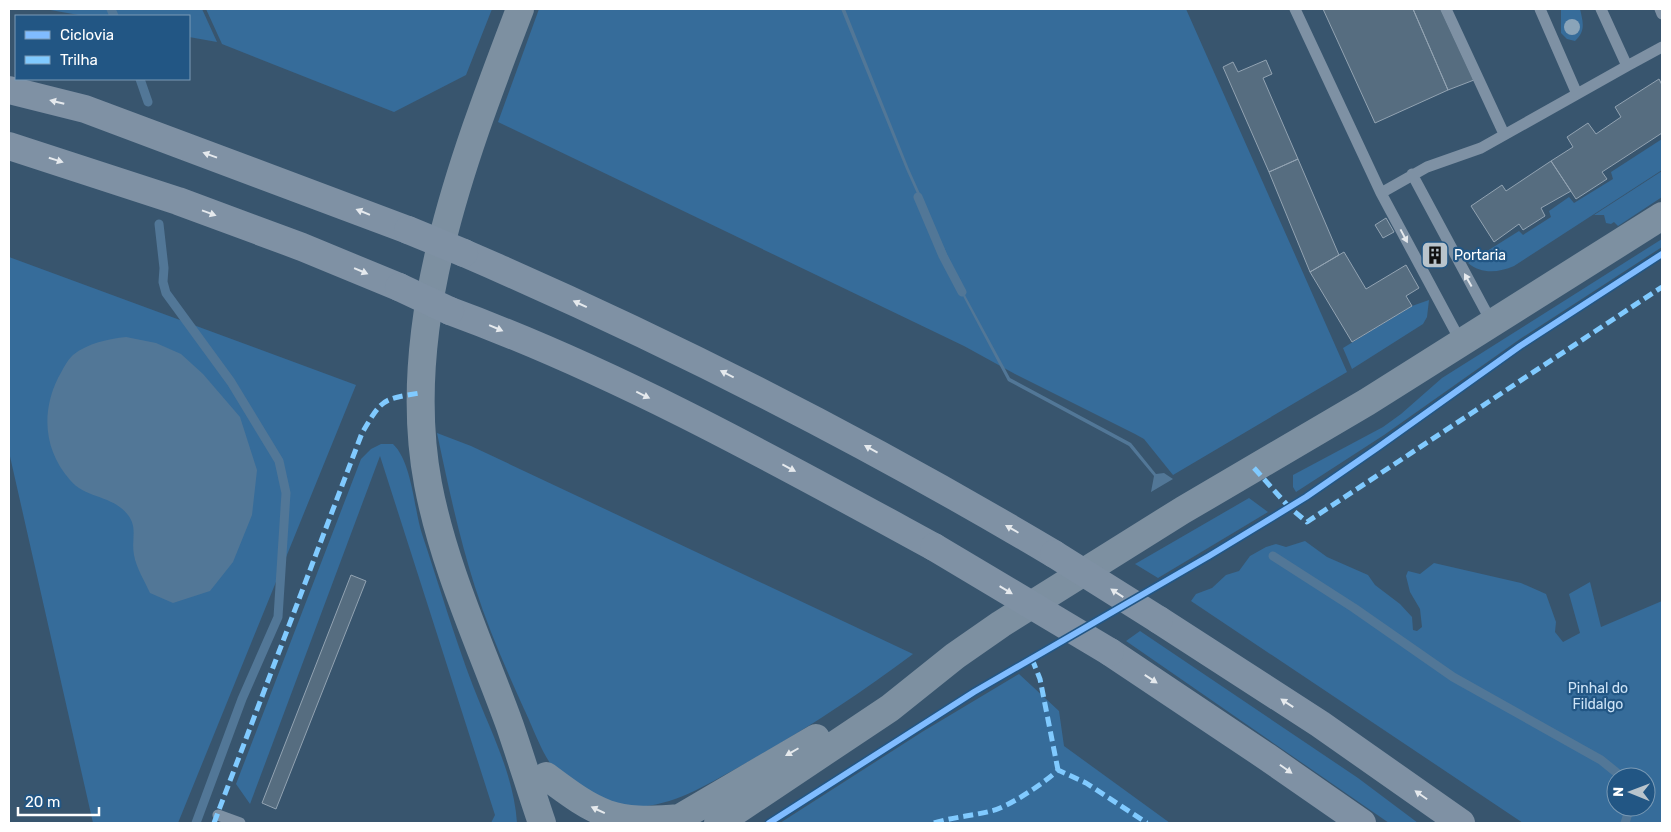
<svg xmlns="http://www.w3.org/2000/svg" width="1671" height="832" font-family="Rubik,sans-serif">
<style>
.green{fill:#366c9a;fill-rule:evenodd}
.water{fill:#527797}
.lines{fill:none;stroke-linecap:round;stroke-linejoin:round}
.stream{stroke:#527797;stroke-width:9}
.building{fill:#566d80;stroke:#92a3b2}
.service{stroke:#7e91a4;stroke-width:11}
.primary{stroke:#7d90a1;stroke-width:28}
.motorway{stroke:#7f91a4;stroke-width:28}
.motorway-bridge{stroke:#7f91a4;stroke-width:28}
.quiet{stroke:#80caff;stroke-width:5;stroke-dasharray:10 5;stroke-linecap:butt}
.cycleway-casing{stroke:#225684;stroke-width:9}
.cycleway{stroke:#80bcff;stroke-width:6}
.tree{fill:#8aa4b9}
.oneway{fill:#e5e9ed}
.oneway2{fill:#e5e9ec}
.labels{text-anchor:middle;stroke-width:4.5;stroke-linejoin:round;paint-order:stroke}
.poi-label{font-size:14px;fill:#fff;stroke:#225684;text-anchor:start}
.park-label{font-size:14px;fill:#cee4f7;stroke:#225684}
</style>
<rect width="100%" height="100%" fill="#38556e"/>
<!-- green -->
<path class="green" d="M 45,9 L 202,9 L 217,42 L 189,37 L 189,16 L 84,16 Z
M 206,9 L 492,9 L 466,75 L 394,112 L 222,44 Z
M 539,9 L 1186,9 L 1347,372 L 1173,475 L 1144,439 L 1135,434 L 1015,374 L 964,346 L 498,122 Z
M 1561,9 L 1580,9 C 1583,22 1586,31 1575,41 L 1567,39 L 1561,33 Z
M 1662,139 L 1662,170 L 1514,266 C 1498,273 1481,274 1468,263 L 1519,231 L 1523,235 L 1551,217 L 1549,211 L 1569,197 L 1574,203 L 1613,179 L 1611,172 Z
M 1662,171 L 1662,197 L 1618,226 L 1614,222 L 1611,224 L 1606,223 L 1604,215 L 1594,215 Z
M 1662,239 L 1662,247 L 1520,339 L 1384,435 L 1296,492 L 1293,487 L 1293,475 L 1383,427 L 1401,414 L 1442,378 Z
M 9,257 L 356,385 L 178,823 L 93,823 L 9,452 Z
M 1429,300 L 1427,317 L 1423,324 L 1352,369 L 1343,348 L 1412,306 Z
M 437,433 L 471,446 L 913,654 C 857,696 800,733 739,767 C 706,785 673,806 635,807 C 614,808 565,780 551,764 C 542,753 531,723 524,709 C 506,669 488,628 475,587 C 459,537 448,485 437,433 Z
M 381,444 L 393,444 C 412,462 414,509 422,534 C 439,585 454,636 473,686 C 490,730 514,775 517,823 L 491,823 L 495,815 L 380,456 L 250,804 L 236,784 L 361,459 L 371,449 Z
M 1249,498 L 1268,512 L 1158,578 L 1135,564 Z
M 1305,541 L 1327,557 L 1368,575 L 1375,585 L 1400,604 L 1412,617 L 1413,630 L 1417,631 L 1422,627 L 1420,609 L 1410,592 L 1406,576 L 1408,571 L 1420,574 L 1434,563 L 1521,583 L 1546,594 L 1556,622 L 1555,632 L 1563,642 L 1580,633 L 1569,594 L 1590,582 L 1601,627 L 1662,601 L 1662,823 L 1523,823 L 1191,601 L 1196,594 L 1212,588 L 1226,575 L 1239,571 L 1250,556 L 1266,547 L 1276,544 L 1286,547 ZM 1616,777 L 1646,777 L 1646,807 L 1616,807 Z
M 1140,631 L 1358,778 L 1418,823 L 1389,823 L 1126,641 Z
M 1019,674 L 1059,711 L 1064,746 L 1170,823 L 780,823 L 922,732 Z"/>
<!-- water -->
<path class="water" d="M 841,9 L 845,9 L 909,169 L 966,297 L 1010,378 L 1131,443 L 1156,474 L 1164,473 L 1173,479 L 1151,492 L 1154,476 L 1129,446 L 1008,381 L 964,298 L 906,169 Z
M 126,337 L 156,343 L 181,354 L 203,374 L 240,417 L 257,470 L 252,515 L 233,562 L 210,591 L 173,603 L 150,593 C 145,582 136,567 134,555 C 131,539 138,528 128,515 C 113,495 86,499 70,480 C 44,450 41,413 58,378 C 62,371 67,360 73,355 C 88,343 108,339 126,337 Z"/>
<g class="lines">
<!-- stream -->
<path class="stream" d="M 111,9 L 114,16
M 140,79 L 148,102
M 918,197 L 943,256 L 962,292
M 159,224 L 164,268 L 163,282 L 166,293 L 231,382 L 279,461 L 286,493 L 278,617 L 242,699 L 196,823
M 1273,556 L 1354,608 L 1453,677 L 1601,760 L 1622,777
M 1625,823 L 1630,807"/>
</g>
<!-- building -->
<path class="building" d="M 1323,9 L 1413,9 L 1448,90 L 1375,123 Z
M 1413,9 L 1441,9 L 1474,80 L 1448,90 Z
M 1266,60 L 1272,74 L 1263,78 L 1298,159 L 1269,172 L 1223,67 L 1233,62 L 1238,72 Z
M 1659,79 L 1662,85 L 1662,133 L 1602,172 L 1607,179 L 1576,199 L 1551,161 L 1573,147 L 1567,137 L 1588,123 L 1596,134 L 1621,117 L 1615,107 Z
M 1298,159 L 1339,255 L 1310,272 L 1269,172 Z
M 1551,161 L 1571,191 L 1541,208 L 1545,216 L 1523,230 L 1519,224 L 1494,242 L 1471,206 L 1502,185 L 1506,191 Z
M 1386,218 L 1394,232 L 1383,238 L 1375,225 Z
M 1436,246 L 1443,258 L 1434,264 L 1427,252 Z
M 1344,252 L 1366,289 L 1406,265 L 1419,288 L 1406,296 L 1412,306 L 1352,342 L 1310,272 Z
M 351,575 L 366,581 L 276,809 L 262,803 Z"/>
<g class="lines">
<!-- service -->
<path class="service" d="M 1295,9 L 1381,193 L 1461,342
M 1446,9 L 1504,134
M 1540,9 L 1577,94
M 1660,9 L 1662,14
M 1627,66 L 1662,47
M 1412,174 L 1492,323
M 1381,193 L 1427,167 L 1481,148 L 1627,66 L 1601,9
M 218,815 L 240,823"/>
<!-- primary -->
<path class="primary" d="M 520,9 C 464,156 398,325 428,484 C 444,568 481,646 510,726 C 521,758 531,791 542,823
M 546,776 C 598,815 613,824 680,818
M 671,823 L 816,738
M 718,823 L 890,708 L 955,656 L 1001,624 L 1183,510 L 1367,402 L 1662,216"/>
<!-- motorway -->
<path class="motorway" d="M 9,90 L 85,109 L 408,230
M 9,146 L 178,201 L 302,247 L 399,287
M 464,253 C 668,341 864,441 1054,554
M 450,311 C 617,372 778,462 934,547
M 1159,620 L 1320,724 L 1461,823
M 1110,652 L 1267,757 L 1362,823"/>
<!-- motorway-bridge -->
<path class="motorway-bridge" d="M 408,230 L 464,253
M 399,287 L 450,311
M 934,547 L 1110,652
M 1054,554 L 1159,620"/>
<!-- quiet -->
<path class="quiet" d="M 1254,468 L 1289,507 L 1307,522 L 1662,287
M 1032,659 L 1040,679 L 1058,770
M 214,823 L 362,433 C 382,399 382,399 420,393
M 934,823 C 953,817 972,816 991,811 C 1007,808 1046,782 1058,770 L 1086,783 L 1147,823"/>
<!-- cycleway casing -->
<g class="cycleway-casing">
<path id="cycleway" d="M 769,823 L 974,692 L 1209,556 L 1306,497 L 1377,448 L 1520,346 L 1662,254"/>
</g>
<!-- cycleway -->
<use href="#cycleway" class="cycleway"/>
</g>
<!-- trees -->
<circle class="tree" cx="1572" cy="27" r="8"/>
<!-- one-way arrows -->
<defs><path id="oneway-solid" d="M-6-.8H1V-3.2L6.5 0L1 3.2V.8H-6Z" transform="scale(1.25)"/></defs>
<g class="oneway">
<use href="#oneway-solid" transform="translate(57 102) rotate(-166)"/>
<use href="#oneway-solid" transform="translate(210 155) rotate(-160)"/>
<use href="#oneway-solid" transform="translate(56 160) rotate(17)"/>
<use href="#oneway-solid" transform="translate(363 212) rotate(-158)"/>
<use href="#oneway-solid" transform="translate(209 213) rotate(20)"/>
<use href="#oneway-solid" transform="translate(1404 236) rotate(62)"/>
<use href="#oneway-solid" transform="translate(361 271) rotate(23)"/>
<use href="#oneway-solid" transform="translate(1468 280) rotate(-119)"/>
<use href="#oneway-solid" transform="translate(580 304) rotate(-155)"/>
<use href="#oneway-solid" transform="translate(496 328) rotate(23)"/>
<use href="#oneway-solid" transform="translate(727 374) rotate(-153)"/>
<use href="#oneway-solid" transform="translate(643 395) rotate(26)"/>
<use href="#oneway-solid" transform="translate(871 449) rotate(-151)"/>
<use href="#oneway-solid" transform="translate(789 468) rotate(28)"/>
<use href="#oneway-solid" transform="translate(1012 529) rotate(-150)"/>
<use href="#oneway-solid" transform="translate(1006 590) rotate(31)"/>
<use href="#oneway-solid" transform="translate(1117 593) rotate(-147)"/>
<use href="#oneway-solid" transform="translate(1151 679) rotate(33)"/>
<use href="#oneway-solid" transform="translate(1287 703) rotate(-147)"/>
<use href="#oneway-solid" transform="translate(1286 769) rotate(35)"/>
<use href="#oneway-solid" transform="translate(1421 795) rotate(-145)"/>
</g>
<g class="oneway2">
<use href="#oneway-solid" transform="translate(792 752) rotate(150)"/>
<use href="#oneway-solid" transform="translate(598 810) rotate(-155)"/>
</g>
<!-- icons -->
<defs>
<g id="building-square" transform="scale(1.4375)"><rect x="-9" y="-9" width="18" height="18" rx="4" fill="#b9c4cc" stroke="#225684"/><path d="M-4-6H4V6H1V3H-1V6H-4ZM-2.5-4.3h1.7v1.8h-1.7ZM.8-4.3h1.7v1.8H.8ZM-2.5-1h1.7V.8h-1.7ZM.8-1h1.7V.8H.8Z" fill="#111"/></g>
</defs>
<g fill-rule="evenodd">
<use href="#building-square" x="1435" y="255"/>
</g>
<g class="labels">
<!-- poi labels -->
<g class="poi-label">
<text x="1454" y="260">Portaria</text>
</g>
<!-- park labels -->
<g class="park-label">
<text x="1598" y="693">Pinhal do<tspan x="1598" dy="16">Fildalgo</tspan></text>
</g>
</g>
<!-- border -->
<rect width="1671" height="832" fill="none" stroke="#ffffff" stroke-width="20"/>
<!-- legend -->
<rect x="15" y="15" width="175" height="65" fill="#225684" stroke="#7a9ab5"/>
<rect x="25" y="31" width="25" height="8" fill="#80bcff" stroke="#7a9ab5"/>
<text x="60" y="40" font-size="15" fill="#ffffff">Ciclovia</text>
<rect x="25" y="56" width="25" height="8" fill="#80caff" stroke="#7a9ab5"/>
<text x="60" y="65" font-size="15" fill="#ffffff">Trilha</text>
<!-- north arrow -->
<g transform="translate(1631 792) rotate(271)"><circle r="24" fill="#225684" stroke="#7a9ab5"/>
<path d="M0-4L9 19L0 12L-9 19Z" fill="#b9c4cc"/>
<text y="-8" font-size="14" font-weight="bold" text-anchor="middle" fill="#ffffff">N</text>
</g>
<!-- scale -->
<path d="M18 807v8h81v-8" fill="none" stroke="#ffffff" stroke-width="2.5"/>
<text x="25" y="807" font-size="15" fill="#ffffff" stroke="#225684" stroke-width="4" paint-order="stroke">20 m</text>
</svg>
